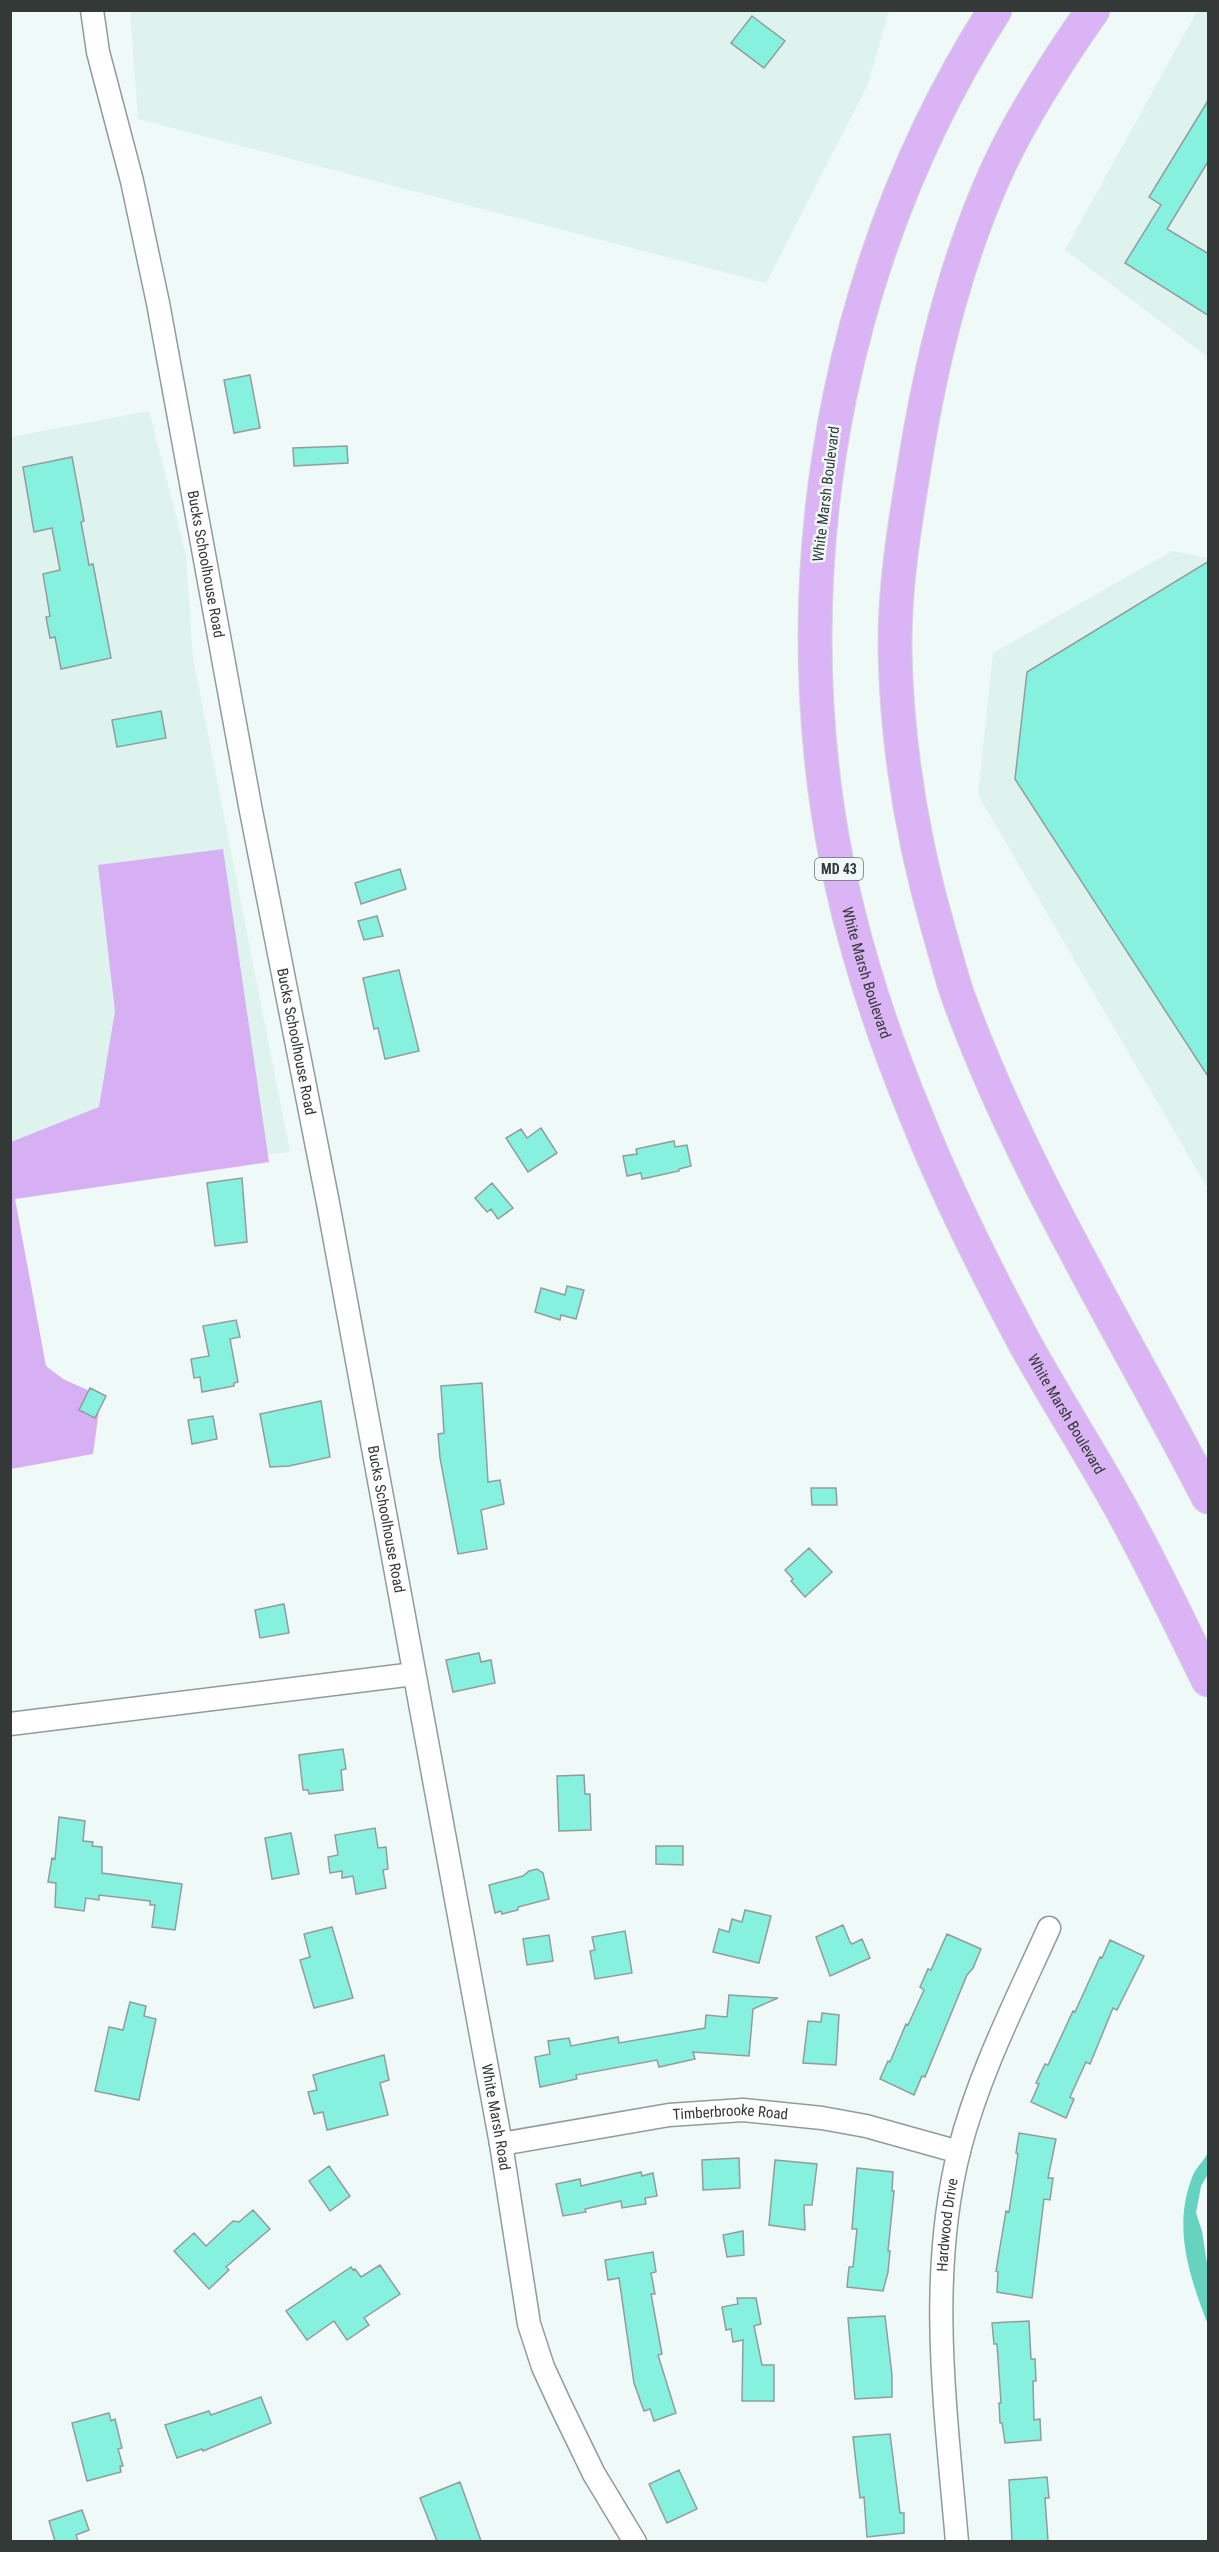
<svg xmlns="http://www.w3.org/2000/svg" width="1219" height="2552" font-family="'Roboto Condensed',sans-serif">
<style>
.built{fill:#def3ee}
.forest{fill:#d7aff3}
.water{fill:#66d2c0}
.building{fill:#86f1df;stroke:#929d9b;stroke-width:1.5}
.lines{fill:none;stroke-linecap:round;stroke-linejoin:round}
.minor-casing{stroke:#919c9a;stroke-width:25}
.highway-casing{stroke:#d6d7d7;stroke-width:35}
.minor{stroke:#fff;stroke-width:22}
.highway{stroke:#dab4f5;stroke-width:33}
.labels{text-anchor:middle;stroke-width:5;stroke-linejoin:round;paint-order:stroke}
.shield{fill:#effaf8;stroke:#6c7271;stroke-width:1.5}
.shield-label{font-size:14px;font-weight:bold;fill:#343837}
.street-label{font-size:15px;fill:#343837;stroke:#effaf8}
</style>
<rect width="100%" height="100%" fill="#effaf8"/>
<!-- built -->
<path class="built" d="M 130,11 L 889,11 L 868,84 L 766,283 L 138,119 Z
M 1197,11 L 1208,11 L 1208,357 L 1065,250 Z
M 149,411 L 186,555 L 193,658 L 290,1152 L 11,1180 L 11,437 Z
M 1172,551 L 1208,558 L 1208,1189 L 978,795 L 993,653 Z"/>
<!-- forest -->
<path class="forest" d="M 223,849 L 269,1162 L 15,1199 L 46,1366 L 63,1379 L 101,1396 L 93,1454 L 11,1469 L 11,1142 L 99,1107 L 115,1011 L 98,865 Z"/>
<!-- water -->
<path class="water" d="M 1208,2152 L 1208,2174 L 1201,2186 L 1196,2213 L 1202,2231 L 1208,2270 L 1208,2325 C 1189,2275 1172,2226 1193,2175 C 1197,2166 1205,2160 1208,2152 Z"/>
<!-- building -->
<path class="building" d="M 752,16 L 785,41 L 764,68 L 731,43 Z
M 1209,99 L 1209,160 L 1167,229 L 1209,254 L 1209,316 L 1125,263 L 1161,205 L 1149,197 Z
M 250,375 L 260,428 L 234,433 L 224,380 Z
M 347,446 L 348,463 L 294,466 L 293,448 Z
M 72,457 L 84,521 L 81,522 L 89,565 L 93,564 L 111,658 L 61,669 L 55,637 L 50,638 L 46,617 L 50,616 L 43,574 L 60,570 L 52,528 L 34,532 L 23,467 Z
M 1209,561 L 1209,1078 L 1015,779 L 1027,672 Z
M 161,711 L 166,738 L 117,747 L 112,720 Z
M 400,869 L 406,889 L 361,904 L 355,883 Z
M 377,916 L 383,936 L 364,940 L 358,921 Z
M 399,970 L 419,1051 L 385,1059 L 378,1028 L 374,1029 L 363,978 Z
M 541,1128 L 557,1153 L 528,1172 L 506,1138 L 521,1129 L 527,1138 Z
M 674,1141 L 675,1147 L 687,1145 L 691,1166 L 679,1169 L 679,1171 L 642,1179 L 641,1173 L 627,1176 L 623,1156 L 637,1154 L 636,1149 Z
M 242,1178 L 247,1242 L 215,1246 L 207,1183 Z
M 492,1183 L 513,1208 L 498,1219 L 491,1209 L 487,1212 L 475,1198 Z
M 567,1286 L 584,1290 L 576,1319 L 561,1315 L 560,1320 L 535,1312 L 541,1288 L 565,1295 Z
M 236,1320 L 240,1337 L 230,1339 L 238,1382 L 234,1383 L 234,1386 L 202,1392 L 200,1377 L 194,1378 L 191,1359 L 209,1356 L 203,1326 Z
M 482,1383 L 488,1482 L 500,1480 L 504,1504 L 481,1510 L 487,1549 L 458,1554 L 440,1458 L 438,1434 L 444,1433 L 441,1386 Z
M 90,1388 L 106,1396 L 95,1418 L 79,1410 Z
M 321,1401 L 330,1457 L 289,1466 L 270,1467 L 260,1414 Z
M 213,1416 L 217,1439 L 192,1444 L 188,1420 Z
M 811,1488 L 836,1488 L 837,1505 L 812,1505 Z
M 809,1548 L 832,1572 L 805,1597 L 791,1581 L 793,1579 L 785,1570 Z
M 284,1604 L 289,1633 L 260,1638 L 255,1610 Z
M 479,1653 L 481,1662 L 491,1660 L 495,1683 L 453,1692 L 446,1660 Z
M 343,1749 L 346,1769 L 341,1770 L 343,1790 L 309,1794 L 308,1790 L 303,1790 L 299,1755 Z
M 584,1775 L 585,1794 L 590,1794 L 591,1830 L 559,1831 L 557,1776 Z
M 59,1817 L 85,1821 L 83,1841 L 93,1842 L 92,1846 L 102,1847 L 102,1873 L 182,1884 L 175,1930 L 152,1927 L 155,1905 L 150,1905 L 150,1901 L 99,1895 L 99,1900 L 86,1898 L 84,1911 L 55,1907 L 56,1883 L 48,1882 L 52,1858 L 55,1859 Z
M 375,1828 L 378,1848 L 386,1847 L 388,1869 L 383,1870 L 386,1888 L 356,1894 L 353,1876 L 342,1878 L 342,1871 L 330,1873 L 328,1857 L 338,1855 L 335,1835 Z
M 291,1833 L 299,1874 L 272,1879 L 265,1838 Z
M 656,1846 L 683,1846 L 683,1865 L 656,1864 Z
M 537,1869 L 543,1873 L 549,1899 L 518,1907 L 518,1910 L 502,1914 L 501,1911 L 495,1913 L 489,1885 L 523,1876 L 529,1871 Z
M 745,1910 L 771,1916 L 759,1963 L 713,1952 L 719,1929 L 729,1932 L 732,1919 L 742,1922 Z
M 843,1925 L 850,1942 L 852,1944 L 862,1939 L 870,1958 L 830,1976 L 816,1937 Z
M 332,1927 L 353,1998 L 314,2008 L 300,1960 L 310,1957 L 304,1934 Z
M 625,1931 L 632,1973 L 595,1979 L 590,1951 L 595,1950 L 592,1937 Z
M 947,1934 L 981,1949 L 973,1968 L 967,1975 L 925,2077 L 922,2076 L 914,2095 L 880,2079 L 888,2061 L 890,2062 L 906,2024 L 908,2025 L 924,1990 L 920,1987 L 928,1969 L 931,1970 Z
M 549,1935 L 553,1961 L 527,1965 L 523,1939 Z
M 1110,1940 L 1144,1956 L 1117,2010 L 1113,2008 L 1090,2064 L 1086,2062 L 1070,2097 L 1074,2099 L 1066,2118 L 1031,2102 L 1039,2084 L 1036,2083 L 1045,2064 L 1048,2065 L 1073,2011 L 1075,2012 L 1100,1957 L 1102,1958 Z
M 729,1995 L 778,1998 L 753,2009 L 749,2056 L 693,2052 L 695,2059 L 659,2067 L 657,2060 L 576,2075 L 577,2079 L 540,2087 L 535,2057 L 550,2054 L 548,2041 L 569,2038 L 571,2046 L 618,2037 L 619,2043 L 705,2028 L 706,2015 L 727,2017 Z
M 130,2002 L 146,2006 L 144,2016 L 156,2019 L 139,2100 L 95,2091 L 109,2027 L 123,2030 Z
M 822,2013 L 839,2015 L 836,2065 L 803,2063 L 808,2021 L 821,2022 Z
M 384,2055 L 389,2080 L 380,2083 L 388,2115 L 327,2130 L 323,2112 L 314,2114 L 308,2092 L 317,2090 L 313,2075 Z
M 1019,2133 L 1056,2139 L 1048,2178 L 1053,2178 L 1050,2200 L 1044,2199 L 1032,2298 L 997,2292 L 998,2272 L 996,2271 L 1006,2211 L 1009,2212 L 1018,2154 L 1016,2153 Z
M 739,2158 L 740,2188 L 703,2190 L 702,2160 Z
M 775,2160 L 817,2164 L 812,2205 L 804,2205 L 805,2230 L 769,2225 Z
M 329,2166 L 350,2196 L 330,2211 L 309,2181 Z
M 857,2168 L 893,2172 L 892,2191 L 894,2191 L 888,2251 L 890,2251 L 888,2272 L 883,2291 L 847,2287 L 849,2267 L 853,2267 L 857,2229 L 852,2229 Z
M 641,2172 L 642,2176 L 653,2173 L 657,2196 L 645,2198 L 646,2204 L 622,2208 L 621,2201 L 585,2209 L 586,2212 L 563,2216 L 556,2184 L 580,2179 L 581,2186 Z
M 253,2210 L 270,2229 L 226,2267 L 229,2270 L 209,2289 L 174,2251 L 194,2233 L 206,2246 L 233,2221 L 239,2222 Z
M 743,2231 L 744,2255 L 727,2257 L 723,2235 Z
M 653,2252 L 656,2272 L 651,2273 L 655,2294 L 651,2294 L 662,2354 L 658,2355 L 676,2413 L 654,2421 L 650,2409 L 644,2411 L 634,2383 L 619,2278 L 608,2280 L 605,2260 Z
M 380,2265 L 400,2294 L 364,2318 L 369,2325 L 347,2340 L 334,2321 L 307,2340 L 286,2311 L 351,2267 L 353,2270 L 355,2269 L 361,2277 Z
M 737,2298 L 756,2298 L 761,2324 L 754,2326 L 762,2365 L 774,2365 L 774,2401 L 742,2401 L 743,2340 L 733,2342 L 731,2329 L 726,2330 L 722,2307 L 738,2304 Z
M 885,2316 L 892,2375 L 892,2397 L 855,2399 L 848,2318 Z
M 1029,2321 L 1031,2359 L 1035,2359 L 1036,2381 L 1033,2381 L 1034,2420 L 1040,2419 L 1041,2440 L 1005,2443 L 1002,2423 L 1000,2423 L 999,2403 L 1001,2403 L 997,2344 L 994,2344 L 992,2323 Z
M 261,2397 L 271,2423 L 203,2451 L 202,2449 L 177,2458 L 165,2425 L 209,2411 L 211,2415 Z
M 109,2413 L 111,2421 L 115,2419 L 122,2448 L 118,2449 L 123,2466 L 120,2466 L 121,2472 L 87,2481 L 72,2423 Z
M 890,2434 L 900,2513 L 904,2513 L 904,2533 L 867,2537 L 864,2497 L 860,2498 L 853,2437 Z
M 679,2470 L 697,2509 L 667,2523 L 649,2484 Z
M 1047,2477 L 1049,2498 L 1045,2498 L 1048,2541 L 1012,2541 L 1009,2480 Z
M 460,2482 L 481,2541 L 437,2541 L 420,2498 Z
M 82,2510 L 89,2530 L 76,2535 L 78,2541 L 55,2541 L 49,2521 Z"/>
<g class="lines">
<!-- minor casing -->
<g class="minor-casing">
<g id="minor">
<path id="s1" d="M 92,10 L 98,52 L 132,181 L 158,303 L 251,811 L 328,1203 L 501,2144 L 529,2324 L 543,2367 L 560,2404 L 594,2474 L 635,2542"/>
<path d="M 10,1724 L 414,1674"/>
<path id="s2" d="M 501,2144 L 669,2115 L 743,2110 L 822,2118 L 866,2126 L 959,2152"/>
<path id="s3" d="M 957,2542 C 946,2412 927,2280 959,2151 C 979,2073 1016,2001 1049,1928"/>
</g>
</g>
<!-- highway casing -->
<g class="highway-casing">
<g id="highway">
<path id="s4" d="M 995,10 C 845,245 787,537 828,812 C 844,916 875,1016 915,1113 C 946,1191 984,1267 1023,1340 C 1052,1393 1085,1444 1114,1496 C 1148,1555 1177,1618 1208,1680"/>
<path d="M 1093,10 C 1058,60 1024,112 998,168 C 958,255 934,350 918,444 C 907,512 894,581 895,651 C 897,747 913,843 940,935 C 946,955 951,976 958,996 C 1022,1172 1123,1332 1208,1497"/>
</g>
</g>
<!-- minor -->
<use href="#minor" class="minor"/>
<!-- highway -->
<use href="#highway" class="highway"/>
</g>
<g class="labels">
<!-- shield labels -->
<rect class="shield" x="815" y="858" width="48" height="22" rx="4.5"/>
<g class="shield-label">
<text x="839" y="874">MD 43</text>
</g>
<!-- street labels -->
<g class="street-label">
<text transform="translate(826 494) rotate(-83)" y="5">White Marsh Boulevard</text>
<text dy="5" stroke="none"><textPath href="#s1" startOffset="566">Bucks Schoolhouse Road</textPath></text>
<text dy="5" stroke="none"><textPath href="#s4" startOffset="1002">White Marsh Boulevard</textPath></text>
<text dy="5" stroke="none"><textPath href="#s1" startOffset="1052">Bucks Schoolhouse Road</textPath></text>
<text dy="5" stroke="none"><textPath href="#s4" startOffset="1488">White Marsh Boulevard</textPath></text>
<text dy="5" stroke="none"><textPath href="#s1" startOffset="1538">Bucks Schoolhouse Road</textPath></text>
<text dy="5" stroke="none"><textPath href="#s2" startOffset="232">Timberbrooke Road</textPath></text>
<text dy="5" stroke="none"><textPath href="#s1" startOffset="2146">White Marsh Road</textPath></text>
<text dy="5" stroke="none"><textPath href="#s3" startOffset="318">Hardwood Drive</textPath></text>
</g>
</g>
<!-- border -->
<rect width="1219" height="2552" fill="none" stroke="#343837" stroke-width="24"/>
</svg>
